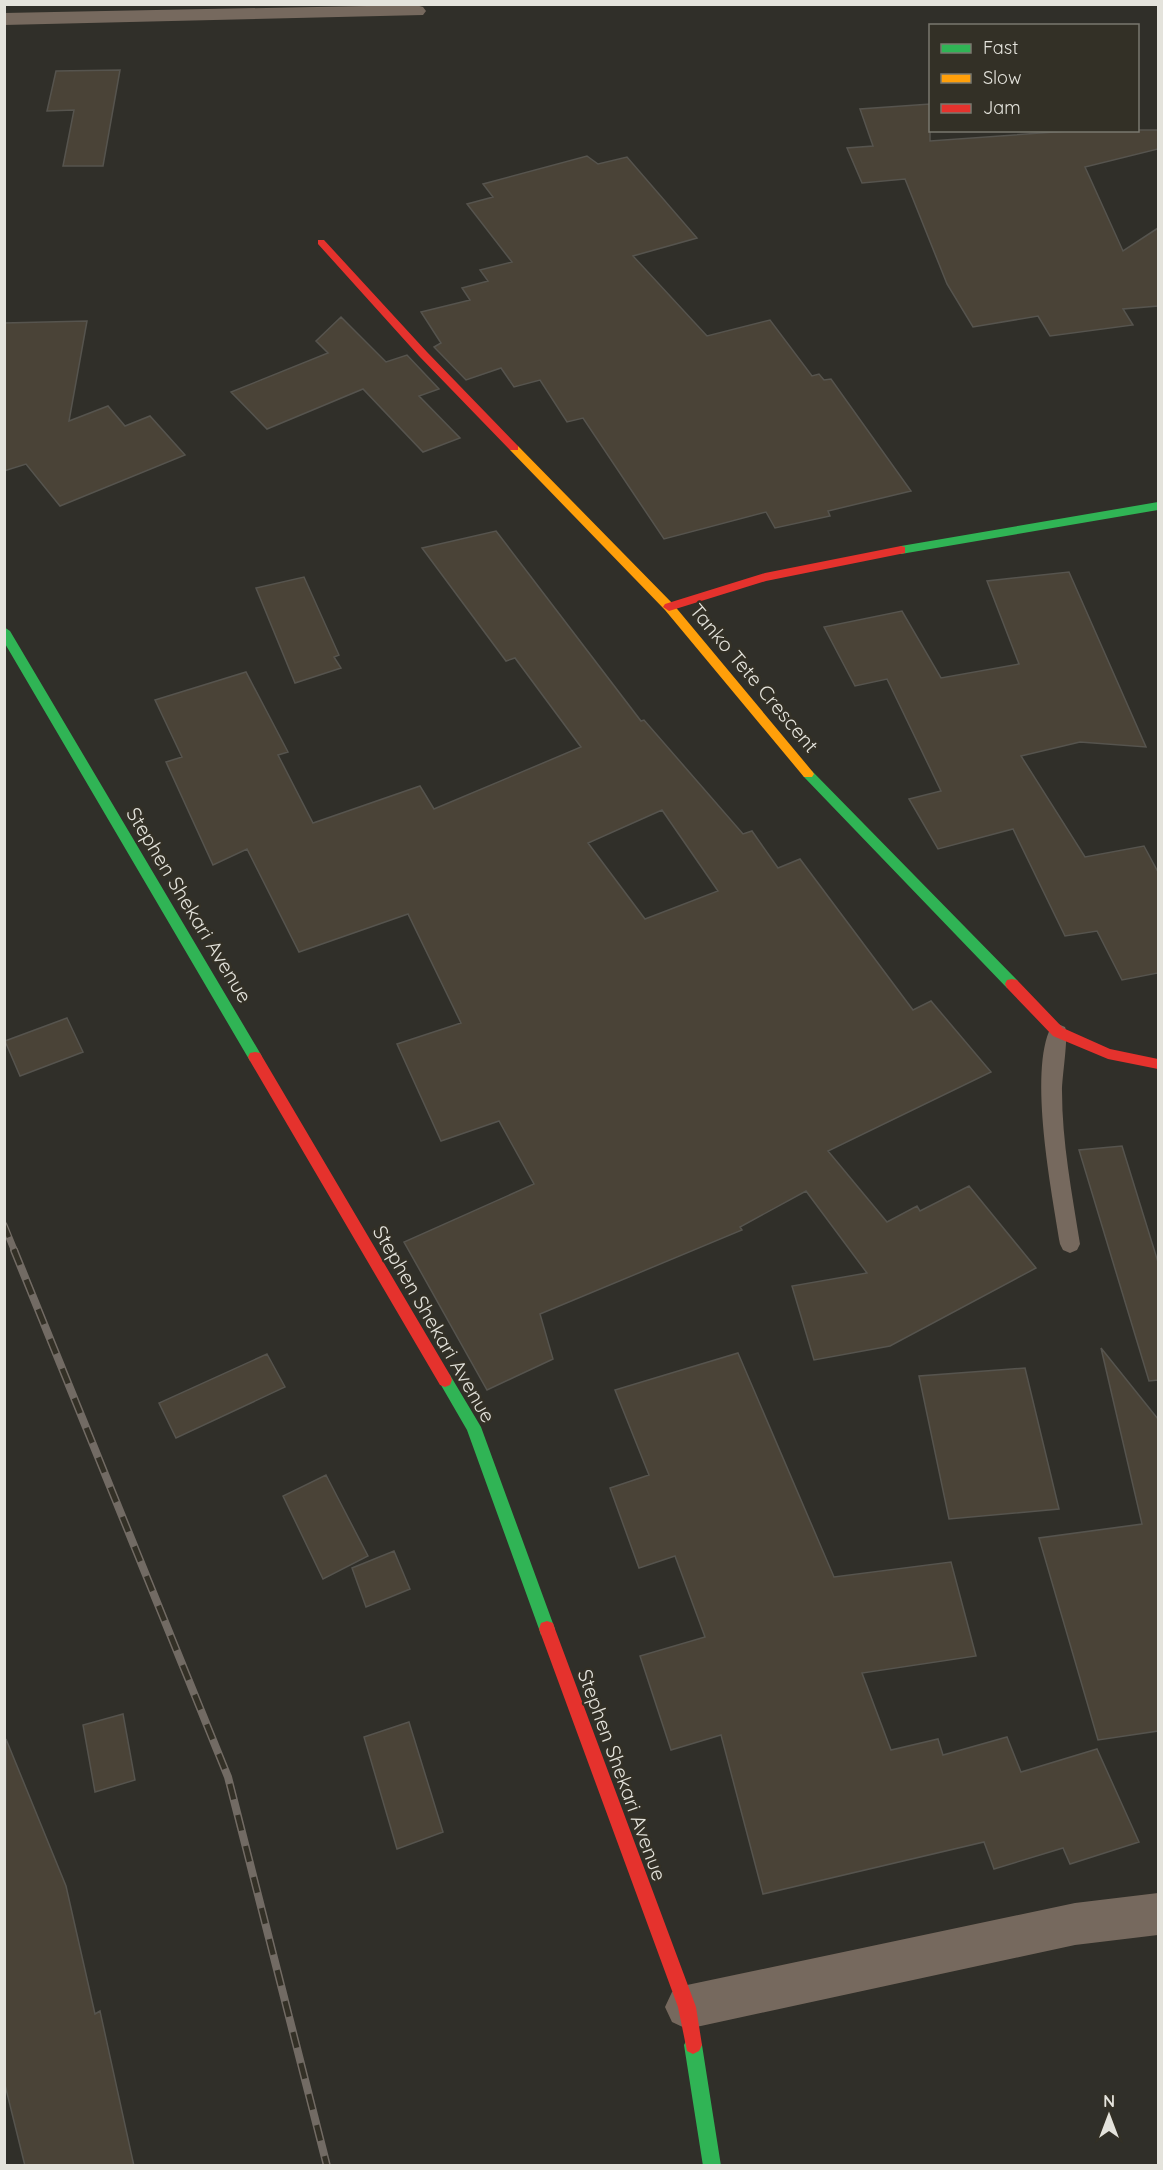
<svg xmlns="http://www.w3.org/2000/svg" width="1163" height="2170" font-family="Quicksand,sans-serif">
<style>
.building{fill:#4a4337;stroke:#56544e;stroke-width:1.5;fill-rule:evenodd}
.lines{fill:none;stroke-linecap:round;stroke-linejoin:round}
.lane{fill:#76695e;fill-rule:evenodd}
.street{fill:#76695e;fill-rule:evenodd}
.fast{fill:#30b455;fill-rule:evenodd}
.slow{fill:#ff9f0a;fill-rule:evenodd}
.jam{fill:#e5322d;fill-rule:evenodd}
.rail-far1-casing{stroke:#726b64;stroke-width:7}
.rail-casing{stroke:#726b64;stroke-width:8}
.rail-far1{stroke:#333026;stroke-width:4.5;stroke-dasharray:13;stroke-linecap:butt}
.rail{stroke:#333026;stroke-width:5;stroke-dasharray:16;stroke-linecap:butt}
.labels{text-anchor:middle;stroke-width:5;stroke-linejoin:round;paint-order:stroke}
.street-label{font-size:20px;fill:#e4e3dc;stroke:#333026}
</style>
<rect width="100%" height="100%" fill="#302f29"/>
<!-- building -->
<path class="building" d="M 120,70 L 103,166 L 63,166 L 74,110 L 47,111 L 56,71 Z
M 930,104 L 930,141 L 1082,130 L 1158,130 L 1158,149 L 1085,167 L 1123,251 L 1158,228 L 1158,306 L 1123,309 L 1133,325 L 1050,336 L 1038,316 L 973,327 L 947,284 L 905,179 L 862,183 L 847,148 L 873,146 L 860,109 Z
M 587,156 L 598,164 L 627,157 L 697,238 L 633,256 L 707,336 L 770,320 L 812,376 L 819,374 L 824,380 L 831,379 L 911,491 L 828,511 L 830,516 L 775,528 L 766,512 L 664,539 L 583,418 L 567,422 L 540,380 L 514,387 L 501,368 L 466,380 L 434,347 L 441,343 L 421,312 L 470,300 L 462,288 L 488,281 L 480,270 L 512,262 L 467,204 L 493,197 L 483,184 Z
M 341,317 L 386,362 L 407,355 L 439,389 L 419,396 L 460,438 L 423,452 L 363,389 L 267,429 L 231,392 L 328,353 L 316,341 Z
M 87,321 L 69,421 L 108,406 L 125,426 L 150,416 L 185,455 L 60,506 L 26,464 L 4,471 L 4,323 Z
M 496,531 L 641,721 L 644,720 L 743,834 L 752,831 L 778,868 L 800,859 L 913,1010 L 931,1001 L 991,1072 L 828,1151 L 887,1222 L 917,1206 L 920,1211 L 969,1186 L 1036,1268 L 890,1346 L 814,1360 L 792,1286 L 867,1273 L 806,1191 L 740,1227 L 742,1230 L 540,1314 L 553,1359 L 487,1390 L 404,1242 L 534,1184 L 499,1121 L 441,1141 L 397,1044 L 461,1023 L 408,914 L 299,952 L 247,849 L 213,865 L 166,762 L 182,757 L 155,700 L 246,672 L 288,752 L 278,755 L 313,823 L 420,786 L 434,809 L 581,747 L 515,658 L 506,661 L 422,548 ZM 662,810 L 718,891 L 645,919 L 588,843 Z
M 1069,572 L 1146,747 L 1080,742 L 1021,756 L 1085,857 L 1144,846 L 1158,872 L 1158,973 L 1122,980 L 1097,931 L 1065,936 L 1013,829 L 938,849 L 909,799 L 941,791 L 887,679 L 855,686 L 824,627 L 902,611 L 941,678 L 1019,664 L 987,581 Z
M 304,577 L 339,655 L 334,657 L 341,668 L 295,683 L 256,588 Z
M 67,1018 L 83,1052 L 20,1076 L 5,1041 Z
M 1122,1146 L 1158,1262 L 1158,1380 L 1149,1381 L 1079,1150 Z
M 1101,1348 L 1158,1419 L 1158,1731 L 1098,1740 L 1039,1538 L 1142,1524 Z
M 738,1353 L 834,1577 L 951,1562 L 976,1656 L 862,1673 L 891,1750 L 938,1739 L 943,1755 L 1007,1737 L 1021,1772 L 1097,1749 L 1139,1842 L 1070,1864 L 1063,1848 L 994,1869 L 984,1842 L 763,1894 L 721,1735 L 671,1750 L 640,1656 L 705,1637 L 675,1556 L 639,1568 L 610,1488 L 649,1475 L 615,1390 Z
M 267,1354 L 285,1387 L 176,1438 L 159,1403 Z
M 1025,1368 L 1059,1509 L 949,1519 L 919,1376 Z
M 326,1475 L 368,1556 L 323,1579 L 283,1496 Z
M 394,1551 L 410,1589 L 366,1607 L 352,1568 Z
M 123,1714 L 135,1780 L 95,1792 L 83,1725 Z
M 409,1722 L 443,1832 L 397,1849 L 364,1737 Z
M 6,1739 L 66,1886 L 95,2014 L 100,2011 L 134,2166 L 25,2166 L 4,2081 Z"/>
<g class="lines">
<!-- lane -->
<path class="lane" d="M 1058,1024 L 1065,1027 C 1069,1034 1062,1077 1062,1091 C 1062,1142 1072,1193 1080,1244 L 1077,1250 L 1070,1253 L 1063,1250 L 1060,1244 C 1052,1193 1028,1072 1051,1027 Z"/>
<!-- street -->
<path class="street" d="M 416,5 L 423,7 L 426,11 L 423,15 L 4,25 L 4,13 Z
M 1158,1893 L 1158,1935 L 1075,1945 L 687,2029 L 672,2022 L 665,2007 L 672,1992 L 687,1985 L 1075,1903 Z"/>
<!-- fast -->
<path class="fast" d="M 1158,502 L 1158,510 L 901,554 L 895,550 L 901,546 Z
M 4,627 L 10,631 L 260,1053 L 262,1057 L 260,1061 L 250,1061 L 4,642 Z
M 808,770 L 812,771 L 1017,980 L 1019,984 L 1017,988 L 1007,988 L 804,777 L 802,774 Z
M 445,1373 L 450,1375 L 481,1427 L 555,1629 L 553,1635 L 547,1637 L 541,1635 L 539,1629 L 467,1430 L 438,1380 L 440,1375 Z
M 693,2036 L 699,2039 L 702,2045 L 721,2166 L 703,2166 L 684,2045 L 687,2039 Z"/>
<!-- slow -->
<path class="slow" d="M 514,445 L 518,446 L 673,604 L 812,771 L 814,774 L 812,777 L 804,777 L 665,610 L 510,450 L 510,446 Z"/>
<!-- jam -->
<path class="jam" d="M 318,240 L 324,240 L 427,352 L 518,446 L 518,450 L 510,450 L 419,356 L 318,244 Z
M 901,546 L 905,547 L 905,553 L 766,581 L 669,611 L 663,607 L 665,604 L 765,573 Z
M 1012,979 L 1017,980 L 1063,1028 L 1110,1049 L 1158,1059 L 1158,1069 L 1108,1059 L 1053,1036 L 1007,988 L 1005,984 L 1007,980 Z
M 255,1052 L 260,1053 L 450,1375 L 452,1380 L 450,1385 L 445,1387 L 440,1385 L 250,1061 L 248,1057 L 250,1053 Z
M 547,1621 L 553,1623 L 555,1629 L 696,2007 L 702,2045 L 699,2051 L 693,2054 L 687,2051 L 678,2007 L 539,1629 L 541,1623 Z"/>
<!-- rail-far1 casing -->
<g class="rail-far1-casing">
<path id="rail-far1" d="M 4,1225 L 15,1252"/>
</g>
<!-- rail casing -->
<g class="rail-casing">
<path id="rail" d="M 14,1250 L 228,1777 L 327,2166"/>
</g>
<!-- rail-far1 -->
<use href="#rail-far1" class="rail-far1"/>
<!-- rail -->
<use href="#rail" class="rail"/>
</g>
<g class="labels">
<!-- street labels -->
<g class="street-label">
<text transform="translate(754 678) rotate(50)" y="7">Tanko Tete Crescent</text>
<text transform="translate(189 905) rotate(59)" y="7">Stephen Shekari Avenue</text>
<text transform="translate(434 1324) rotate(60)" y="7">Stephen Shekari Avenue</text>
<text transform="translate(622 1775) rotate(70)" y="7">Stephen Shekari Avenue</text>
</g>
</g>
<!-- border -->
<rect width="1163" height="2170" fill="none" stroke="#e4e3dc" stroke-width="12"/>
<!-- legend -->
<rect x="929" y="24" width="210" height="108" fill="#333026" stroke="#7a786f" stroke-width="1.5"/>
<rect x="941" y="44" width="30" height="9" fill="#30b455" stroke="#7a786f" stroke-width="1.5"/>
<text x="983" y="54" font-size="18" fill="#e4e3dc">Fast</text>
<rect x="941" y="74" width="30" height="9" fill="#ff9f0a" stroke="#7a786f" stroke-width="1.5"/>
<text x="983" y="84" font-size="18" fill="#e4e3dc">Slow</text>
<rect x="941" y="104" width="30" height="9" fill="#e5322d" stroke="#7a786f" stroke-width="1.5"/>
<text x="983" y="114" font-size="18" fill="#e4e3dc">Jam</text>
<!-- north arrow -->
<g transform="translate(1109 2116)" stroke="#333026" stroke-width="4.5" paint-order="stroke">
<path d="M0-4.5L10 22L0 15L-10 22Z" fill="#e4e3dc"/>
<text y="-9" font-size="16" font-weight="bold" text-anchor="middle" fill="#e4e3dc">N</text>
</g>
</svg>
